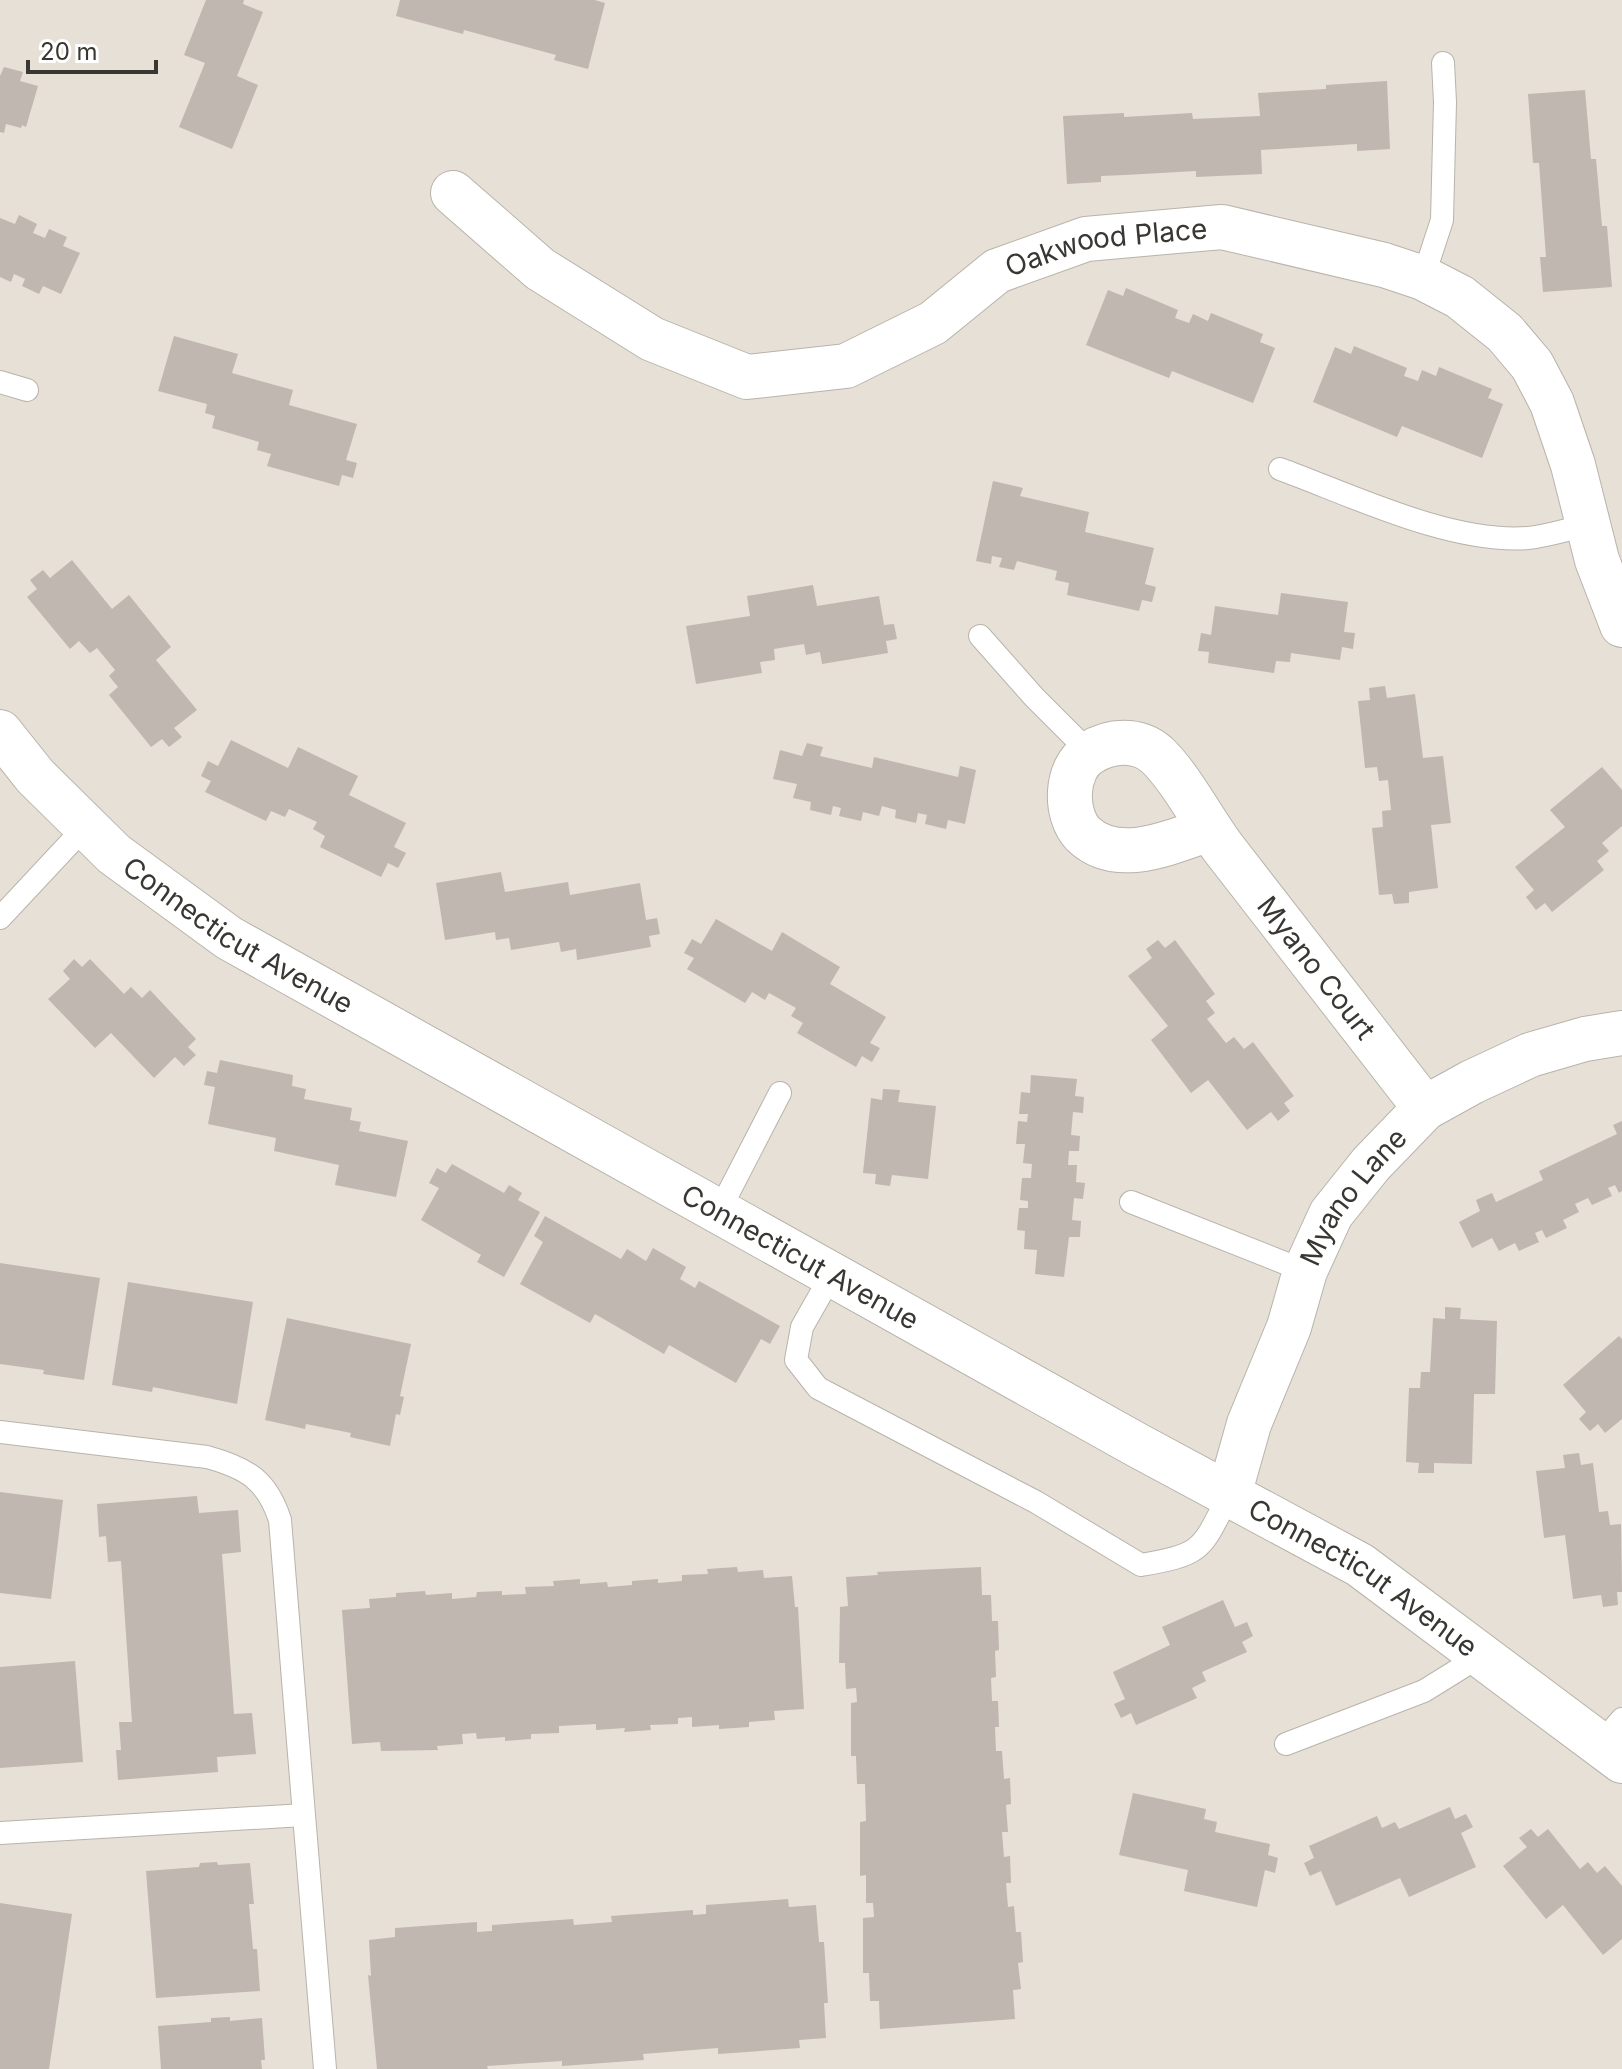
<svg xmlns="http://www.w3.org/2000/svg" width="1622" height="2069" font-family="Inter,sans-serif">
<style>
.building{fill:#c0b7b0}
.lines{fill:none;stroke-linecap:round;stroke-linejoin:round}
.service-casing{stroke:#b9b3aa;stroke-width:24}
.minor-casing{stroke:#b9b3aa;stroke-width:46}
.service{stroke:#fff;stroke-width:22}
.minor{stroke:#fff;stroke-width:44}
.labels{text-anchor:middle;stroke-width:6;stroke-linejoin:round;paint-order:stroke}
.street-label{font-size:28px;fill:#393733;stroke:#fff}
</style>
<rect width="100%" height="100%" fill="#e6e0d7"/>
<!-- building -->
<path class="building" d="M 206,0 L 244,0 L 243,4 L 263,12 L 237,76 L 258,85 L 232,149 L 179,127 L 205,63 L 184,55 Z
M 400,0 L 595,0 L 605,3 L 588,69 L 554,60 L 556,55 L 464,30 L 463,34 L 396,16 Z
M 4,67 L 23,72 L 20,81 L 38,86 L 26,127 L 22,125 L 21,128 L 6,124 L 4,133 L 0,132 L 0,76 Z
M 1387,81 L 1390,149 L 1357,151 L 1357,144 L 1261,150 L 1262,174 L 1196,177 L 1196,171 L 1125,175 L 1101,176 L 1101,182 L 1067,184 L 1063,116 L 1124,113 L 1124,117 L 1192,113 L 1193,119 L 1260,116 L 1258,93 L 1326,89 L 1326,85 Z
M 1585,90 L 1591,159 L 1596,159 L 1602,226 L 1607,226 L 1612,287 L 1543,292 L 1540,257 L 1546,257 L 1539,163 L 1533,163 L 1528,94 Z
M 19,215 L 37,224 L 33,233 L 45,238 L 49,229 L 67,237 L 63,246 L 80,253 L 61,294 L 43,286 L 39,294 L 22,286 L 25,279 L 14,274 L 11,282 L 0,277 L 0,218 L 15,224 Z
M 1126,288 L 1178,310 L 1175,318 L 1189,323 L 1193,314 L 1208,321 L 1211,313 L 1263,334 L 1260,342 L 1275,348 L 1253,403 L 1172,371 L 1169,378 L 1086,345 L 1108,290 L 1123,296 Z
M 174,336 L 238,354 L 232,373 L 293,390 L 289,405 L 357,424 L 346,460 L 357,463 L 353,478 L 342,475 L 339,486 L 267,466 L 271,454 L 257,450 L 259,442 L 212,428 L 215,416 L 205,413 L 207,404 L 158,391 Z
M 1354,346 L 1407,368 L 1404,376 L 1418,381 L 1422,370 L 1436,376 L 1439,367 L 1492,389 L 1488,398 L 1503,404 L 1482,458 L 1402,426 L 1397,437 L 1313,402 L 1335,347 L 1351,354 Z
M 993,481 L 1023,488 L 1020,496 L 1089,512 L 1085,532 L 1154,548 L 1145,584 L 1156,587 L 1152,602 L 1142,600 L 1139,611 L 1067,595 L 1069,583 L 1055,580 L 1057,571 L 1017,561 L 1014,570 L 999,567 L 1002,558 L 992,556 L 991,564 L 976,561 Z
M 72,560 L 112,609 L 129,595 L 171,647 L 156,660 L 197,710 L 174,728 L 182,737 L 169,747 L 162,739 L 151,747 L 109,695 L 118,687 L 109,676 L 115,670 L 97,648 L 90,653 L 79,641 L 70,649 L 27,597 L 37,589 L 30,580 L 43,570 L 50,578 Z
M 813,585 L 817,606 L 879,596 L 884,625 L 894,624 L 897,639 L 886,641 L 888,653 L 822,664 L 820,652 L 806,655 L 804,644 L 774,649 L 775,660 L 760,662 L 762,673 L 696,684 L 686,626 L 750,616 L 747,596 Z
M 1281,593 L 1348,602 L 1344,632 L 1355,633 L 1353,649 L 1342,647 L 1340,660 L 1291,653 L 1290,662 L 1276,661 L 1274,673 L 1208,663 L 1209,652 L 1198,651 L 1201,633 L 1211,635 L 1215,606 L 1278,615 Z
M 1385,686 L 1387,698 L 1415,694 L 1423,758 L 1443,756 L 1451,823 L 1431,825 L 1438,888 L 1409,892 L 1409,903 L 1394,904 L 1392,894 L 1379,895 L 1372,828 L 1383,827 L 1382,811 L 1391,810 L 1388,780 L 1379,781 L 1377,767 L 1365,768 L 1358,701 L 1370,700 L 1369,688 Z
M 231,740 L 288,768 L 298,747 L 358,776 L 349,795 L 406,823 L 394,847 L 406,853 L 398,868 L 388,863 L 381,877 L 320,847 L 325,836 L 313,829 L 317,822 L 289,809 L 285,817 L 271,811 L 266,821 L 205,792 L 211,781 L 201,776 L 208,761 L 218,766 Z
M 807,743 L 823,747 L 820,756 L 872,768 L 874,757 L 958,777 L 960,766 L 976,770 L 965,824 L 948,820 L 946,829 L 925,824 L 927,815 L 918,813 L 916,823 L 895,818 L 896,810 L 882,806 L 879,816 L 863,812 L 861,821 L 839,816 L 841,808 L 833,806 L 831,815 L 810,810 L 811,802 L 793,798 L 797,784 L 773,779 L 780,750 L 802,756 Z
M 1602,767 L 1622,790 L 1622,826 L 1602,843 L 1609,851 L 1597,861 L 1604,870 L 1552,912 L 1545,903 L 1536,910 L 1526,897 L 1534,890 L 1515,867 L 1565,827 L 1550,810 Z
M 501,872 L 505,892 L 568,882 L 570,895 L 640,883 L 646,920 L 657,918 L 660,934 L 649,936 L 651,947 L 577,960 L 576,949 L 561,952 L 559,942 L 511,950 L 509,938 L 496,940 L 495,932 L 445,940 L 436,883 Z
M 716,919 L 772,951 L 782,932 L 840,967 L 830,984 L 886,1017 L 870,1043 L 880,1048 L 872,1062 L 862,1056 L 856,1067 L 797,1033 L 803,1023 L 791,1016 L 796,1008 L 769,993 L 765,1000 L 752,992 L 745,1003 L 687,969 L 694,958 L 684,953 L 692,939 L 701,944 Z
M 1158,940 L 1165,948 L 1175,940 L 1215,994 L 1206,1001 L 1215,1013 L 1207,1019 L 1226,1043 L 1234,1037 L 1244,1049 L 1253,1042 L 1294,1096 L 1284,1103 L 1290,1111 L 1278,1121 L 1271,1112 L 1247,1130 L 1208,1080 L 1191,1093 L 1151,1040 L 1168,1026 L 1128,976 L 1152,958 L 1146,949 Z
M 74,959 L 82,967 L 90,959 L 124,994 L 131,987 L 142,998 L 150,990 L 196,1039 L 188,1047 L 196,1055 L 184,1066 L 175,1057 L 154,1078 L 111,1033 L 95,1048 L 48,999 L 70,979 L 63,971 Z
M 220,1060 L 293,1075 L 292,1086 L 306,1089 L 304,1099 L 352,1108 L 350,1120 L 361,1122 L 359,1131 L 408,1141 L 396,1197 L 335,1185 L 339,1165 L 274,1151 L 276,1138 L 208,1124 L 215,1087 L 204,1085 L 207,1071 L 217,1073 Z
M 1031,1075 L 1077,1079 L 1075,1096 L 1084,1097 L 1083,1113 L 1073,1112 L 1071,1135 L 1080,1136 L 1079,1151 L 1069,1151 L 1068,1165 L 1077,1165 L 1076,1182 L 1085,1183 L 1083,1199 L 1074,1198 L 1072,1220 L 1081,1221 L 1080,1237 L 1069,1237 L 1064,1277 L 1035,1274 L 1037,1250 L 1024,1249 L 1025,1231 L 1017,1230 L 1019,1208 L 1028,1208 L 1028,1201 L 1020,1200 L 1022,1178 L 1031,1178 L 1032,1164 L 1023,1163 L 1025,1144 L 1016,1144 L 1018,1121 L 1027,1122 L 1028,1114 L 1019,1114 L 1021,1092 L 1030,1093 Z
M 883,1089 L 900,1090 L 898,1102 L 936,1106 L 928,1179 L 892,1175 L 890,1186 L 875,1184 L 876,1174 L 863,1173 L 871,1098 L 882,1100 Z
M 1622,1121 L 1622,1191 L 1619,1193 L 1615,1185 L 1608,1188 L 1612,1196 L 1592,1205 L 1588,1198 L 1575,1204 L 1579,1212 L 1563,1220 L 1567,1228 L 1546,1238 L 1542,1230 L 1535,1233 L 1539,1242 L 1519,1251 L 1515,1243 L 1499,1251 L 1492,1238 L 1472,1248 L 1459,1222 L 1480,1211 L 1476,1200 L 1492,1193 L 1496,1202 L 1543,1180 L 1539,1171 L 1617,1134 L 1613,1125 Z
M 452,1164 L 504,1193 L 509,1185 L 522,1193 L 518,1200 L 540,1212 L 504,1277 L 477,1262 L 481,1255 L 421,1220 L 439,1188 L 429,1183 L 437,1168 L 446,1173 Z
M 545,1216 L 621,1259 L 627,1249 L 646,1261 L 653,1248 L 686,1267 L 680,1279 L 695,1288 L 699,1281 L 780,1326 L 770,1344 L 761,1339 L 736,1383 L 669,1345 L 664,1354 L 595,1314 L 590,1323 L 520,1284 L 543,1242 L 534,1236 Z
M 0,1263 L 100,1278 L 84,1380 L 43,1374 L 44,1370 L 0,1364 Z
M 128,1282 L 253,1302 L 237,1404 L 153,1387 L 152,1392 L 112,1385 Z
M 1445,1307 L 1461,1308 L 1460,1319 L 1497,1321 L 1495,1394 L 1474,1394 L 1472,1464 L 1434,1463 L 1434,1473 L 1418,1473 L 1419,1463 L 1406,1462 L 1409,1388 L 1420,1388 L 1421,1372 L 1430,1372 L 1433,1318 L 1445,1319 Z
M 287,1318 L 411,1344 L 400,1396 L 404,1397 L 400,1415 L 396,1414 L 390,1446 L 350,1437 L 351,1433 L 306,1424 L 305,1429 L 265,1420 Z
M 1619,1336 L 1622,1339 L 1622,1419 L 1605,1433 L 1598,1424 L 1590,1431 L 1579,1419 L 1586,1412 L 1563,1385 Z
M 1579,1453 L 1581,1465 L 1593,1463 L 1599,1512 L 1608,1511 L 1610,1525 L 1621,1524 L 1622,1592 L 1617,1592 L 1618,1605 L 1603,1607 L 1601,1595 L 1573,1599 L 1565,1535 L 1544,1538 L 1536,1471 L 1565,1468 L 1563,1455 Z
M 0,1492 L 63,1500 L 51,1599 L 0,1593 Z
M 197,1496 L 199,1513 L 238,1510 L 241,1552 L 222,1554 L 234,1714 L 252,1713 L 256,1754 L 217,1757 L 218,1772 L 118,1780 L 116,1750 L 121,1750 L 119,1722 L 132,1722 L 121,1561 L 108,1562 L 106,1536 L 99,1537 L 97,1504 Z
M 737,1567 L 738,1572 L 763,1570 L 764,1578 L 792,1576 L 795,1607 L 798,1607 L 804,1709 L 774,1711 L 775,1720 L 749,1722 L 749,1727 L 719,1729 L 719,1725 L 692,1727 L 692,1717 L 678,1718 L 678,1724 L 650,1725 L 651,1730 L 624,1732 L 625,1728 L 596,1730 L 596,1724 L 559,1726 L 559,1733 L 531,1734 L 531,1739 L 505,1741 L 505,1737 L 477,1739 L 476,1733 L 462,1734 L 463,1744 L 437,1746 L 438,1750 L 381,1751 L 380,1742 L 352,1744 L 342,1610 L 370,1608 L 369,1599 L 396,1597 L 396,1593 L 425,1591 L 426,1595 L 452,1593 L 452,1599 L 476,1597 L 477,1592 L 502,1591 L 502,1595 L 526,1594 L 525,1587 L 554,1586 L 553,1581 L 580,1579 L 580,1584 L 607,1582 L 608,1587 L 632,1585 L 632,1581 L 658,1579 L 658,1583 L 682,1581 L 682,1575 L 708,1574 L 707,1569 Z
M 981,1567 L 982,1595 L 991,1595 L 992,1621 L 998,1621 L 999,1650 L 995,1651 L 996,1677 L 991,1678 L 992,1701 L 998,1701 L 999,1727 L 995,1727 L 996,1751 L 1002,1751 L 1004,1779 L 1010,1778 L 1011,1804 L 1006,1805 L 1008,1832 L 1002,1832 L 1004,1857 L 1010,1856 L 1011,1883 L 1006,1883 L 1008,1907 L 1014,1906 L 1016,1932 L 1021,1932 L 1023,1962 L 1018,1963 L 1021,1989 L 1013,1990 L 1015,2019 L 880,2029 L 879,2001 L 870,2001 L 869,1973 L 863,1973 L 863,1918 L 874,1917 L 873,1903 L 866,1903 L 866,1875 L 860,1876 L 860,1822 L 866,1821 L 865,1784 L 857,1784 L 856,1756 L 851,1756 L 851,1703 L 857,1702 L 856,1688 L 846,1689 L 845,1663 L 839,1663 L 840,1607 L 848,1606 L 846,1577 L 878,1575 L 877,1572 Z
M 1223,1600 L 1235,1627 L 1247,1622 L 1253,1636 L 1242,1642 L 1247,1652 L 1202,1672 L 1206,1681 L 1192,1688 L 1197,1698 L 1136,1725 L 1131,1713 L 1121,1718 L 1114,1704 L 1125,1699 L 1113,1672 L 1170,1645 L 1162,1627 Z
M 75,1661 L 83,1762 L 0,1768 L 0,1667 Z
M 1133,1793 L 1206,1809 L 1204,1819 L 1217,1822 L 1215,1832 L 1270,1844 L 1268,1855 L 1278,1858 L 1275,1873 L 1265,1870 L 1257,1907 L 1184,1891 L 1188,1870 L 1119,1855 Z
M 1450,1807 L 1455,1819 L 1466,1814 L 1473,1827 L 1461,1833 L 1476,1867 L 1409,1897 L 1400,1878 L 1336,1906 L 1321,1871 L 1310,1876 L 1304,1863 L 1314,1858 L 1309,1846 L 1377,1816 L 1382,1828 L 1395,1822 L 1399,1829 Z
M 1531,1829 L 1538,1837 L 1548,1829 L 1580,1869 L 1588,1862 L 1597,1873 L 1605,1866 L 1622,1886 L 1622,1939 L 1603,1955 L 1563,1905 L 1546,1919 L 1503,1866 L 1527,1847 L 1519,1838 Z
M 217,1862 L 218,1865 L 250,1863 L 254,1904 L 249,1904 L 253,1949 L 257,1949 L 260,1991 L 156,1998 L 146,1871 L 199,1867 L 200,1863 Z
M 788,1899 L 789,1907 L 816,1905 L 819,1942 L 824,1942 L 828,2003 L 824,2003 L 826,2038 L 799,2040 L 800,2048 L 718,2054 L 718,2048 L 643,2054 L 644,2060 L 562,2066 L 562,2061 L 487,2066 L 488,2069 L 377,2069 L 368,1975 L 371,1976 L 369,1940 L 395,1937 L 395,1928 L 477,1922 L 477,1932 L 492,1931 L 492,1925 L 573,1919 L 574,1925 L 612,1922 L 611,1916 L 693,1910 L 693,1915 L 706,1914 L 706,1905 Z
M 0,1903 L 72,1914 L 49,2069 L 0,2069 Z
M 230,2017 L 230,2021 L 262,2018 L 265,2060 L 261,2060 L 262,2069 L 161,2069 L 158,2026 L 211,2022 L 211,2018 Z"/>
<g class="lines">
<!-- service casing -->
<g class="service-casing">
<path id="service" d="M 1423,278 L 1442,220 L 1445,102 L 1443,63
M 0,382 L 27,390
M 1280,469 C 1351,495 1451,544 1528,538 C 1548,536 1568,529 1588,525
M 980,636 L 1034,697 L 1090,753
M 0,918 L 86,826
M 1131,1202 L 1305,1271
M 718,1213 L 780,1093
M 831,1276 L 802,1327 L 796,1360 L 818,1388 L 1036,1502 L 1141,1565 C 1204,1554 1201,1550 1229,1495
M 0,1432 L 207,1457 C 247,1468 267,1480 280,1520 L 304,1815
M 1286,1744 L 1424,1691 L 1482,1655
M 1600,1744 L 1622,1719
M 0,1833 L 304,1815 L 325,2069"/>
</g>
<!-- minor casing -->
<g class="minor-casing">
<g id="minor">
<path id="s1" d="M 453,193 L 540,269 L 652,339 L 747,377 L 846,366 L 933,323 L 997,271 L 1086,239 L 1222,227 L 1384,265 L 1423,278 L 1460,297 L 1505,333 L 1532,365 L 1552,403 L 1573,465 L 1597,560 L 1622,625"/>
<path id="s2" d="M 0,732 L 35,776 L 114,854 L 229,938 L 1137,1445 L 1360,1565 L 1622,1761"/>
<path id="s3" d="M 1209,829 C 1171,842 1117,867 1083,834 C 1064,814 1065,768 1090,753 C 1110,740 1138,738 1157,755 C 1181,778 1203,821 1224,849 C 1291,935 1358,1021 1425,1108"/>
<path id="s4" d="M 1229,1495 L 1249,1424 L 1289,1327 L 1305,1271 L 1331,1214 L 1371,1164 L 1425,1108 L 1472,1082 L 1530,1055 L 1585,1039 L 1622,1033"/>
</g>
</g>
<!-- service -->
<use href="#service" class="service"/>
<!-- minor -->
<use href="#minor" class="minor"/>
</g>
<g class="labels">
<!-- street labels -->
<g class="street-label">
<text dy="10" stroke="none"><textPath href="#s1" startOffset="742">Oakwood Place</textPath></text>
<text dy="10" stroke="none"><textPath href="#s2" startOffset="316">Connecticut Avenue</textPath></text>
<text dy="10" stroke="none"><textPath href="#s3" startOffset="562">Myano Court</textPath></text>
<text dy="10" stroke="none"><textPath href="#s4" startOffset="326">Myano Lane</textPath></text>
<text dy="10" stroke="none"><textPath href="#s2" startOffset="964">Connecticut Avenue</textPath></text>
<text dy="10" stroke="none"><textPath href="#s2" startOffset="1612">Connecticut Avenue</textPath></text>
</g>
</g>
<!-- scale -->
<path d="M28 60v12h128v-12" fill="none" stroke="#393733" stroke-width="4"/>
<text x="40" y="60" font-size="24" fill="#393733" stroke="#ffffff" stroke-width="6" paint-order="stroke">20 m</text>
</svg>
